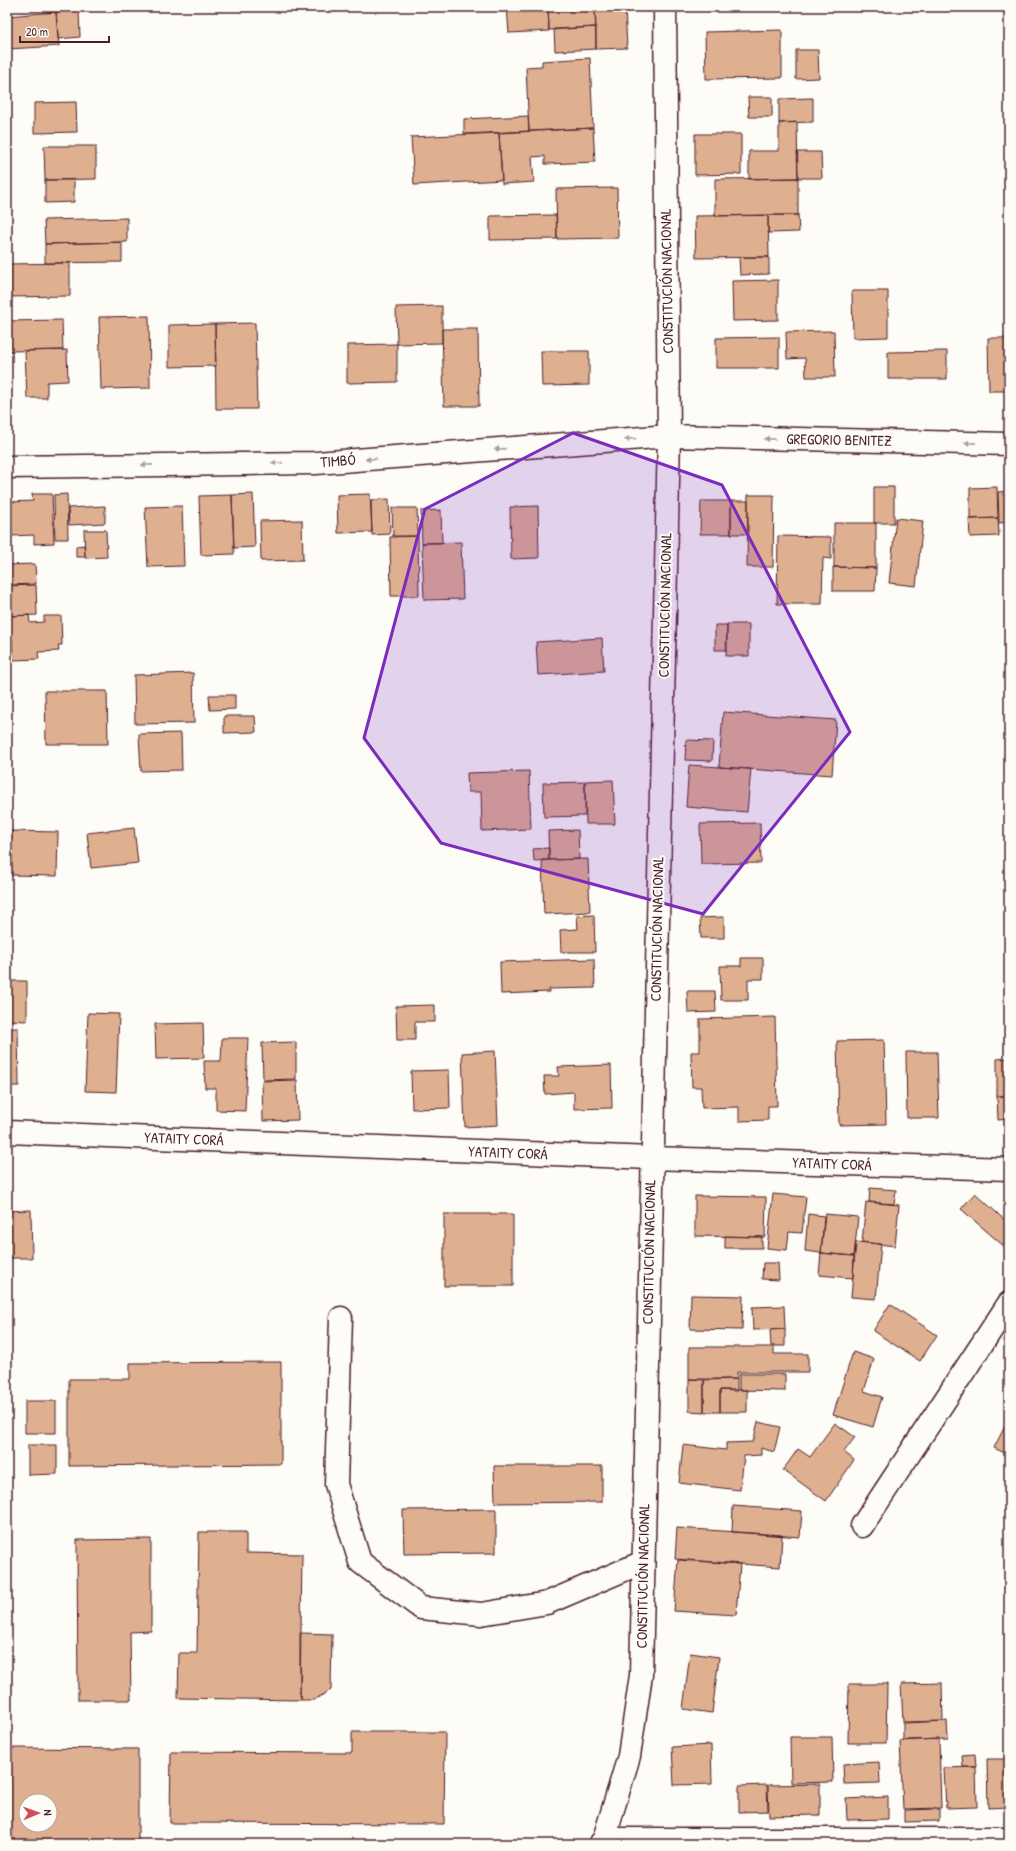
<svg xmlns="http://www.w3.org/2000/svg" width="1016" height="1851" font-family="'Patrick Hand',sans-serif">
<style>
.building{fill:#dfb090;stroke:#4a1f2b;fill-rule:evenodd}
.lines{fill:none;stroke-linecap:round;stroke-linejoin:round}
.minor-casing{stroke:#4a1f2b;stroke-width:25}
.minor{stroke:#fdfcf7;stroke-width:22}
.oneway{fill:#ac999b}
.marked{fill:#7b2cbf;fill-opacity:0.2;stroke:#7b2cbf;stroke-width:3;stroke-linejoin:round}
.labels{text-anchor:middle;stroke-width:4;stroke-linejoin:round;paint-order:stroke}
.street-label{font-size:15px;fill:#4a1f2b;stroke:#fdfcf7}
</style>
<rect width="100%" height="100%" fill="#fdfcf7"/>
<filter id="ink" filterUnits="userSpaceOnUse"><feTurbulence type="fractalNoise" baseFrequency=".025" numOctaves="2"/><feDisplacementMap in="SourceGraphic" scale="8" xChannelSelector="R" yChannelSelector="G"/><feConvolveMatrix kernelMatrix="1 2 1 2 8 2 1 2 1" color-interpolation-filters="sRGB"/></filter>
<g filter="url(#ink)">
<!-- building -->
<path class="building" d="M 507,7 L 548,7 L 549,31 L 509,33 Z
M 548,7 L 595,7 L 596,27 L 549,30 Z
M 595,7 L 625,7 L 627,48 L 596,49 Z
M 79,10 L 80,37 L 58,39 L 56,12 Z
M 56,12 L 59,46 L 8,49 L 7,16 Z
M 596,27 L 596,49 L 555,51 L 554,29 Z
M 782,30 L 782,78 L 706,79 L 705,32 Z
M 796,50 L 818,50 L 819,78 L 796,79 Z
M 590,58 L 593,128 L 529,131 L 526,67 L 542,66 L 542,61 Z
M 748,97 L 772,97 L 772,117 L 749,117 Z
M 813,98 L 813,122 L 779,123 L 779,99 Z
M 76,102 L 77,132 L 34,133 L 34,103 Z
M 528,116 L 529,131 L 464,134 L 464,119 Z
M 797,122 L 798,178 L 749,179 L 749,151 L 779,151 L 779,123 Z
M 593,128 L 595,162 L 545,164 L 545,156 L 532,157 L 534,182 L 502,184 L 499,133 Z
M 499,133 L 502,180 L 414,185 L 411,137 Z
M 695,134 L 741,134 L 741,174 L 695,175 Z
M 44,146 L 96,146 L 96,179 L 45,180 Z
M 797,152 L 821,152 L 822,178 L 798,178 Z
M 798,178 L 798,215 L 715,216 L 715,179 Z
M 45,180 L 74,180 L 74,202 L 45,203 Z
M 617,188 L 618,238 L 557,239 L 556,189 Z
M 556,215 L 557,239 L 490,240 L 490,216 Z
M 768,215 L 798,215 L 799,232 L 768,233 Z
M 768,215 L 769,257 L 696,258 L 695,216 Z
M 127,218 L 127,242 L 45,244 L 44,220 Z
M 122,242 L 122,262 L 45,263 L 45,244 Z
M 739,257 L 769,257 L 769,274 L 740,275 Z
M 70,263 L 70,296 L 7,297 L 7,264 Z
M 778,280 L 778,320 L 733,321 L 732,281 Z
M 852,291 L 888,291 L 888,337 L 853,338 Z
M 442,306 L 442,343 L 397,344 L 396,307 Z
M 149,316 L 150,388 L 101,389 L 99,317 Z
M 62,320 L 63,350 L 8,351 L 7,321 Z
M 255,323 L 257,409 L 216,409 L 215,324 Z
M 215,324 L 216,366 L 169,367 L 169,325 Z
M 442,329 L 478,329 L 479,406 L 444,406 Z
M 834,331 L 835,377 L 806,377 L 805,358 L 787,359 L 786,332 Z
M 779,337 L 779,368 L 716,368 L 716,338 Z
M 988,338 L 1009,338 L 1009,391 L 989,391 Z
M 397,344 L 397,382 L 347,383 L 347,345 Z
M 67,350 L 68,381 L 47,382 L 47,398 L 27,398 L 25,351 Z
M 541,351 L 589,351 L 589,385 L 542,386 Z
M 947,351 L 947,379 L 888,379 L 888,352 Z
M 874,487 L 894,487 L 894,523 L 874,523 Z
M 997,487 L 998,518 L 970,519 L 970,488 Z
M 1009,491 L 1009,522 L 999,523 L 998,492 Z
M 32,494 L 52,494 L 54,543 L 34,544 L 34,535 L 10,536 L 9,502 L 33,501 Z
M 67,494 L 68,539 L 55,539 L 54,495 Z
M 253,494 L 255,547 L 234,548 L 232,495 Z
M 370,494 L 372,532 L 338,533 L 337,495 Z
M 232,495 L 234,554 L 201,555 L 199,496 Z
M 748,495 L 774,495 L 773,567 L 747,567 Z
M 389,499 L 390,534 L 372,535 L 371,500 Z
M 701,501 L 731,501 L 731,534 L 700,534 Z
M 731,501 L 748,501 L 748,534 L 731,534 Z
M 105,506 L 105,523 L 69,525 L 68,508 Z
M 182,506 L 184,566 L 148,567 L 145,507 Z
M 538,506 L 539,558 L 511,559 L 510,507 Z
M 392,508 L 417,508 L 418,536 L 393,536 Z
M 441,510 L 442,543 L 422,543 L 421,511 Z
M 896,518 L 923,521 L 916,586 L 889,583 Z
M 998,518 L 999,536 L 970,537 L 969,519 Z
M 302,520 L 303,560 L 261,561 L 260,521 Z
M 834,523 L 876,523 L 876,568 L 834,567 Z
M 84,530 L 106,530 L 107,557 L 85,558 Z
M 418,536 L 419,596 L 391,596 L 390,537 Z
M 778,536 L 831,537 L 831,559 L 823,558 L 822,604 L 777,604 Z
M 461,542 L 463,599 L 424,600 L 422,543 Z
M 84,545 L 85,557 L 76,557 L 76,546 Z
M 35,564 L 36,584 L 7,585 L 7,565 Z
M 833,567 L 876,568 L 875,591 L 833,591 Z
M 36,585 L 37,615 L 7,616 L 7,586 Z
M 29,615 L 30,623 L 44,622 L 44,616 L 61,616 L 62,645 L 58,645 L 59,651 L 38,652 L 39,659 L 13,660 L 12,640 L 7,640 L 7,616 Z
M 727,624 L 749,624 L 749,656 L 726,656 Z
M 715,625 L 727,625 L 727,650 L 715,650 Z
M 602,638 L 604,671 L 538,675 L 536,642 Z
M 193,673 L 194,723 L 135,724 L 134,675 Z
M 45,691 L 107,691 L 108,744 L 46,744 Z
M 209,695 L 235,695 L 235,709 L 210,710 Z
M 723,712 L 836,720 L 832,775 L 719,767 Z
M 224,716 L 255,716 L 256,732 L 224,733 Z
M 181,733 L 182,770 L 141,771 L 139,734 Z
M 686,740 L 713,741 L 712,761 L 685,760 Z
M 689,765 L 751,769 L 747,812 L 686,807 Z
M 529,771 L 531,829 L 482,831 L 481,792 L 468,792 L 467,773 Z
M 613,780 L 615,824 L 586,824 L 585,781 Z
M 585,782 L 585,816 L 544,817 L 543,783 Z
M 760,823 L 761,863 L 701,864 L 700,824 Z
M 134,828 L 138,863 L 91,868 L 87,833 Z
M 578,830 L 579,859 L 549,860 L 548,831 Z
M 11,831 L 58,832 L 57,876 L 10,875 Z
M 549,848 L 549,860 L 534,861 L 533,849 Z
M 588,859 L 590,912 L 544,914 L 542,860 Z
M 594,915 L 595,952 L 561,952 L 560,930 L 578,929 L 577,916 Z
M 724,917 L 724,938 L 701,938 L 700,918 Z
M 741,958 L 763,958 L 763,979 L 748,979 L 748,1000 L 721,1000 L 720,966 L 741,966 Z
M 594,959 L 595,988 L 549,989 L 549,992 L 501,994 L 500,962 Z
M 7,981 L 27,981 L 27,1021 L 7,1020 Z
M 687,991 L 715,991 L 716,1012 L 688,1013 Z
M 435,1005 L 435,1022 L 415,1022 L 415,1040 L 397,1040 L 396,1006 Z
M 88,1013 L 119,1014 L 116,1092 L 85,1091 Z
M 775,1017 L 777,1106 L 768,1106 L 768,1120 L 739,1121 L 739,1107 L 702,1108 L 701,1087 L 692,1087 L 691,1052 L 700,1052 L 700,1019 Z
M 203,1023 L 204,1058 L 156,1059 L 155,1024 Z
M 7,1028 L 18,1028 L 19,1086 L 7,1086 Z
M 222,1038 L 248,1038 L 245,1111 L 216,1110 L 216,1088 L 205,1088 L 204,1061 L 221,1061 Z
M 884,1040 L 886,1124 L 839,1125 L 837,1041 Z
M 296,1042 L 296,1079 L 263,1080 L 262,1043 Z
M 495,1051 L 498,1125 L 465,1127 L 462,1053 Z
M 906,1052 L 937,1052 L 939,1118 L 907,1118 Z
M 1009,1058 L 1009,1096 L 997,1096 L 997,1059 Z
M 611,1065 L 612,1108 L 574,1109 L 574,1092 L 545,1094 L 544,1076 L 559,1076 L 558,1067 Z
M 449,1070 L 450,1108 L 412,1109 L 411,1071 Z
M 297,1080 L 298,1120 L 263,1121 L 262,1081 Z
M 997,1096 L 1009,1096 L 1009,1119 L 998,1120 Z
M 870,1188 L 896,1190 L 894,1204 L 869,1202 Z
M 975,1193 L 1009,1224 L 1009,1244 L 1006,1248 L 961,1209 Z
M 773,1194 L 806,1197 L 802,1233 L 789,1232 L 787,1250 L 767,1248 Z
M 695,1196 L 766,1197 L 765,1237 L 695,1236 Z
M 866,1202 L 899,1205 L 895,1246 L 862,1242 Z
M 31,1210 L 32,1258 L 7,1258 L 7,1211 Z
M 444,1214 L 513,1214 L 513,1286 L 444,1286 Z
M 808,1214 L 824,1216 L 821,1253 L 805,1251 Z
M 825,1214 L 858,1217 L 854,1256 L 821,1253 Z
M 725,1236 L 762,1237 L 762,1248 L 725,1248 Z
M 856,1242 L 881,1244 L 876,1299 L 851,1297 Z
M 821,1253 L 854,1256 L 853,1278 L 819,1275 Z
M 763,1263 L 778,1263 L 779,1280 L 762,1279 Z
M 691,1295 L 743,1296 L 742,1330 L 690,1329 Z
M 890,1304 L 937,1335 L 920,1361 L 873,1331 Z
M 784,1306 L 785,1329 L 753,1330 L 752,1307 Z
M 785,1329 L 785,1346 L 771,1346 L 770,1330 Z
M 689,1347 L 774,1347 L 774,1354 L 808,1354 L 808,1372 L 737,1372 L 737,1379 L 689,1379 Z
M 853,1352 L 874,1359 L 864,1391 L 882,1397 L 873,1427 L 833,1415 Z
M 281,1362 L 281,1464 L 69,1466 L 69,1379 L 130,1379 L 130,1363 Z
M 739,1374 L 785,1374 L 785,1391 L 739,1390 Z
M 689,1379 L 704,1380 L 704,1412 L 689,1411 Z
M 737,1379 L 737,1391 L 720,1390 L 720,1412 L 704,1412 L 704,1380 Z
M 720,1390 L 747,1390 L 747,1412 L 720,1412 Z
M 25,1401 L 56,1401 L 56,1433 L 25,1433 Z
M 758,1422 L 780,1427 L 774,1452 L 761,1448 L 761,1455 L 744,1456 L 740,1490 L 679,1483 L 683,1445 L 726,1450 L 726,1443 L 753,1442 Z
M 1007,1422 L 1009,1422 L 1009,1455 L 994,1448 Z
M 835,1423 L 855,1437 L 844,1452 L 854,1460 L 826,1501 L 783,1470 L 798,1449 L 810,1457 Z
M 28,1445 L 57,1445 L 57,1474 L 28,1475 Z
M 494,1466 L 602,1466 L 602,1502 L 495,1503 Z
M 733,1506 L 802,1511 L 800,1537 L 732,1532 Z
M 496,1509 L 496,1553 L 404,1554 L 403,1510 Z
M 677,1528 L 782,1535 L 780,1567 L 675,1559 Z
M 199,1532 L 246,1532 L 246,1553 L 302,1554 L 300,1700 L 178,1698 L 179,1653 L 197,1653 Z
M 151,1539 L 151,1631 L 130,1632 L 131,1700 L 78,1700 L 77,1540 Z
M 678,1560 L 740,1564 L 736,1615 L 674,1611 Z
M 300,1633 L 332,1634 L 331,1690 L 314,1700 L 300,1700 Z
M 690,1653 L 719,1657 L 712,1713 L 683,1709 Z
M 942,1683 L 943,1721 L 903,1722 L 901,1684 Z
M 849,1684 L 887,1684 L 886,1743 L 848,1743 Z
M 947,1721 L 948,1739 L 903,1740 L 903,1723 Z
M 352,1732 L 445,1732 L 444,1824 L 170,1823 L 171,1752 L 352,1753 Z
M 790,1737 L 832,1737 L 833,1782 L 791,1783 Z
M 939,1739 L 941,1808 L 903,1809 L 900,1741 Z
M 711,1745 L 712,1784 L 674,1785 L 672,1747 Z
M 9,1748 L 138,1749 L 138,1844 L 9,1844 ZM 26,1801 L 50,1801 L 50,1825 L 26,1825 Z
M 975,1754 L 976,1767 L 963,1767 L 962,1755 Z
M 987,1759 L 1009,1759 L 1009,1807 L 988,1808 Z
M 879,1762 L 880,1783 L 844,1784 L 843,1764 Z
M 976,1767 L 977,1807 L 946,1808 L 944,1768 Z
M 820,1784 L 820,1815 L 769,1816 L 768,1785 Z
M 767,1785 L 768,1811 L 739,1812 L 739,1786 Z
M 888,1797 L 888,1819 L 847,1820 L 846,1799 Z
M 939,1809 L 939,1821 L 904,1822 L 904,1810 Z"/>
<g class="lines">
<!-- minor casing -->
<g class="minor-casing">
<path id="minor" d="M 7,467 L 316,463 L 669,436 L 1009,444
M 7,1132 L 651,1158 L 1009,1169
M 341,1318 L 336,1484 L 360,1562 L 421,1608 L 481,1614 L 547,1603 L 643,1562
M 862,1526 L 1009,1303
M 604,1839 L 1009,1839
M 600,1844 L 604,1839 L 629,1756 L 641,1675 L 669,436 L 665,7"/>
</g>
<!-- minor -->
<use href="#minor" class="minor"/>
</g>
<!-- one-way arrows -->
<defs><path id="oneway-solid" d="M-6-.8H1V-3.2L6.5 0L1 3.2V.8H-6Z"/></defs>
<g class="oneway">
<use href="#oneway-solid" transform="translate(630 439) rotate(176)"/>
<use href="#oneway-solid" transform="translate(770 439) rotate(-179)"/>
<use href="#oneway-solid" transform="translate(970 443) rotate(-179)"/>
<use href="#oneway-solid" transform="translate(500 449) rotate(176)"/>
<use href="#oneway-solid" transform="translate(371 459) rotate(176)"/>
<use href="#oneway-solid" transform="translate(277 463) rotate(179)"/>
<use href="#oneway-solid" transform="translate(147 465) rotate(179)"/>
</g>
</g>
<!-- marked area -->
<path class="marked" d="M 573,433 L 722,485 L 850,732 L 703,914 L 441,843 L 364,738 L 425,509 Z"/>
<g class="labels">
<!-- street labels -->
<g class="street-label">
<text transform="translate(667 281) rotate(-91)" y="5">CONSTITUCIÓN NACIONAL</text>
<text transform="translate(839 440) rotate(1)" y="5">GREGORIO BENITEZ</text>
<text transform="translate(338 461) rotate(-4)" y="5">TIMBÓ</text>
<text transform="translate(665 605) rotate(-89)" y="5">CONSTITUCIÓN NACIONAL</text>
<text transform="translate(657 929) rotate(-89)" y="5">CONSTITUCIÓN NACIONAL</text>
<text transform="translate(184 1139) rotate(2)" y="5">YATAITY CORÁ</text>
<text transform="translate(508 1153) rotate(2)" y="5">YATAITY CORÁ</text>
<text transform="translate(832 1164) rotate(2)" y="5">YATAITY CORÁ</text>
<text transform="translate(649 1252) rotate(-89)" y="5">CONSTITUCIÓN NACIONAL</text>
<text transform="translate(643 1576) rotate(-89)" y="5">CONSTITUCIÓN NACIONAL</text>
</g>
</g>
<!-- margin -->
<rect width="1016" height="1851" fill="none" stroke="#fdfcf7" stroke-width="24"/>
<rect x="12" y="12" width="992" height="1827" fill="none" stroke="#4a1f2b" stroke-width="1.5" filter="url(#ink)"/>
<!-- north arrow -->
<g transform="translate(38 1813) rotate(88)"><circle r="19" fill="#fdfcf7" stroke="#b5a4a5"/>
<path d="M0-3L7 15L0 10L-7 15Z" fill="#d1495b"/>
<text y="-6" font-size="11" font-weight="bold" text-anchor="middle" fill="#4a1f2b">N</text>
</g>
<!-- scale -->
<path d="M20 36v6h89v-6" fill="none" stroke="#4a1f2b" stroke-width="2"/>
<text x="26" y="36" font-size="12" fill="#4a1f2b" stroke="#fdfcf7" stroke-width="3" paint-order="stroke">20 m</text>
</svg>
